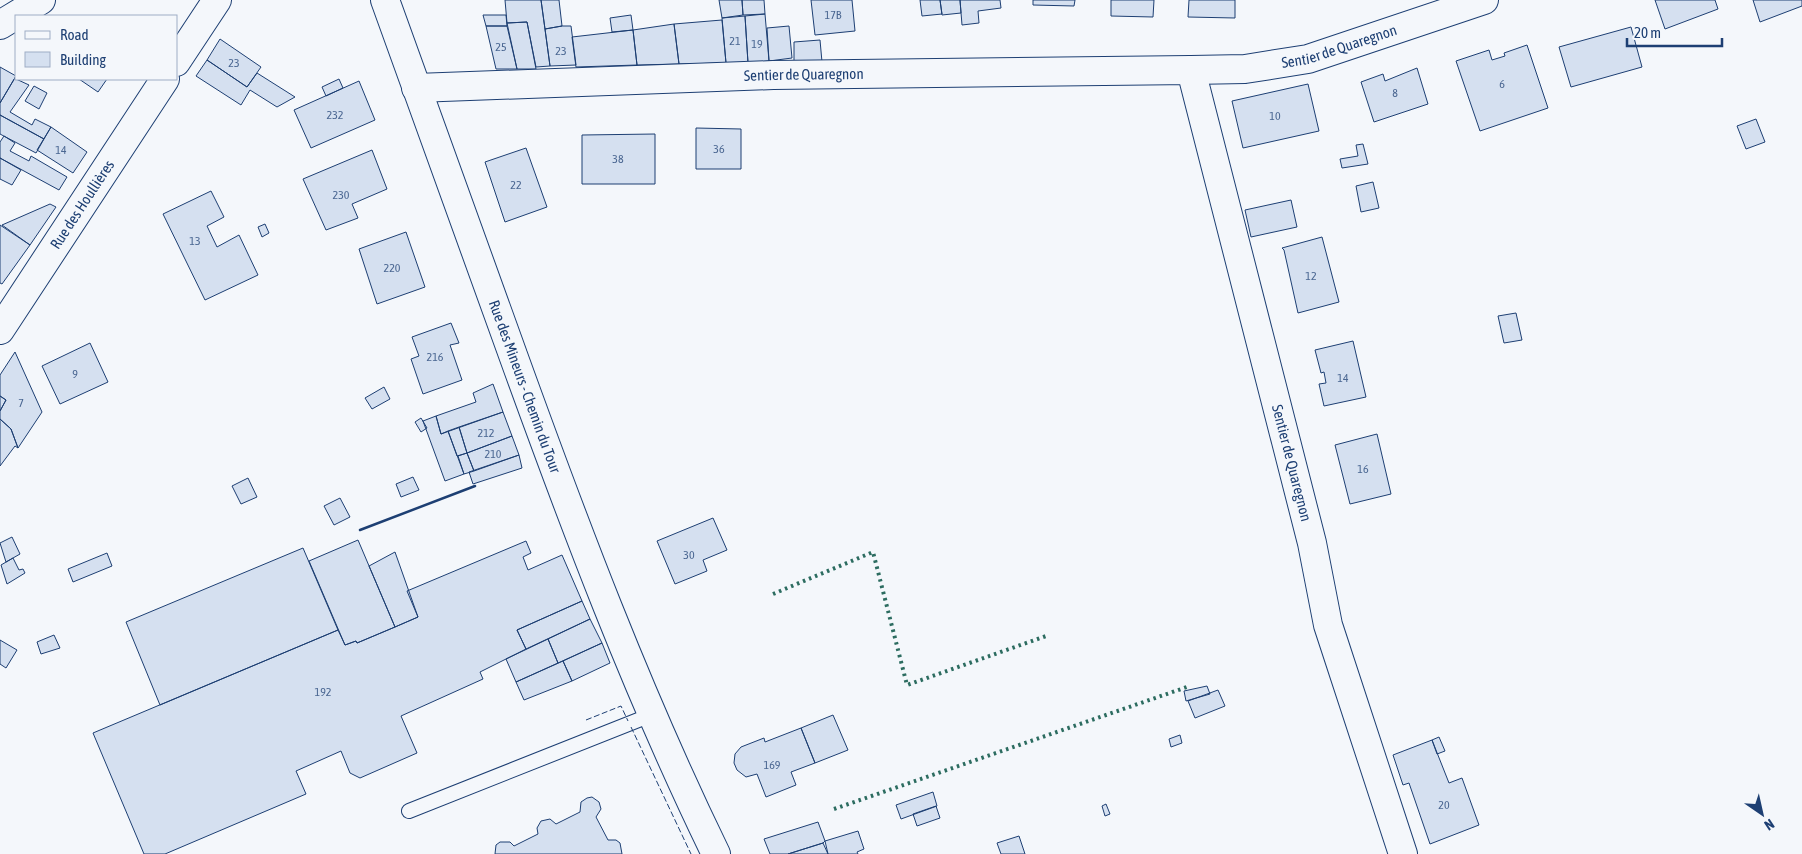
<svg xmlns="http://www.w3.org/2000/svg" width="1802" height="854" font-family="'Asap Condensed',sans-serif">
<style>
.building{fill:#d5e0f0;stroke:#1d3f73}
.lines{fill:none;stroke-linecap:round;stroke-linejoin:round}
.lane-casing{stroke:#1d3f73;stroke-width:16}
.street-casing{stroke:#1d3f73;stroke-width:30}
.lane{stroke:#f4f7fb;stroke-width:14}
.street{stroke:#f4f7fb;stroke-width:28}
.hedge{stroke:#2c6c60;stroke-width:4;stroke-dasharray:2.5 4;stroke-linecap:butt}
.fence{stroke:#1d3f73;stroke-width:1;stroke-dasharray:6 2.5;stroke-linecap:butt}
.wall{stroke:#1d3f73;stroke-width:2.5}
.labels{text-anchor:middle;stroke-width:4;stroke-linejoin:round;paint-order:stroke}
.number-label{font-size:12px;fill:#4b6792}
.street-label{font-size:15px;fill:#1d3f73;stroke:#f4f7fb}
</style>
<rect width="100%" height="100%" fill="#f4f7fb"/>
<!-- building -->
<path class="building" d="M 505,0 L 541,0 L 550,66 L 536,67 L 527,22 L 507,23 Z
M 541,0 L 559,0 L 562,26 L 545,29 Z
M 719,0 L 742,0 L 743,15 L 722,18 Z
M 742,0 L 764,0 L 765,14 L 743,15 Z
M 811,0 L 852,0 L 855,31 L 815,35 Z
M 920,0 L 940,0 L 942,14 L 922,16 Z
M 940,0 L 960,0 L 961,13 L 942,15 Z
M 960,0 L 1000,0 L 1001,8 L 978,11 L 979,23 L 962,25 Z
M 1033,0 L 1075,0 L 1074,6 L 1033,5 Z
M 1111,0 L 1154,0 L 1153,17 L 1111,16 Z
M 1189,0 L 1235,0 L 1235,18 L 1188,17 Z
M 1655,0 L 1715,0 L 1718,9 L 1665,29 Z
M 1753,0 L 1802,0 L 1802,6 L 1760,22 Z
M 765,14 L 769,61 L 748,63 L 745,16 Z
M 483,15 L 506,15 L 507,26 L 486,26 Z
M 631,15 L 633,30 L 612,32 L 610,18 Z
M 745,16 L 748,63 L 726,63 L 722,18 Z
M 722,20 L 726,63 L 679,64 L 674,24 Z
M 527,22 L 536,69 L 517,69 L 507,23 Z
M 674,24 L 679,64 L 637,65 L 633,30 Z
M 486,26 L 507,26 L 517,69 L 496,69 Z
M 562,26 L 571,26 L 576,65 L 550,66 L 545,29 Z
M 789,26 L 792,58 L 769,61 L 767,28 Z
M 1631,27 L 1642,67 L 1571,87 L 1559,47 Z
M 633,30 L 637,65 L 576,67 L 572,37 Z
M 220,39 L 261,67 L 247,87 L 207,60 Z
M 820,40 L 822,62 L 794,63 L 794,42 Z
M 1527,45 L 1548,108 L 1480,131 L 1456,61 L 1489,50 L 1492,60 L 1505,56 L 1504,53 Z
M 207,60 L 247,87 L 257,73 L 295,97 L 277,107 L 250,90 L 241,105 L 196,76 Z
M 0,67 L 16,76 L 0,103 Z
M 1417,68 L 1428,104 L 1374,122 L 1361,82 L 1383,74 L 1385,81 Z
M 16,76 L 16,79 L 29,85 L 10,112 L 32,125 L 35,119 L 51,127 L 44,139 L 0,115 L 0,103 Z
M 79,79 L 107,79 L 98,92 Z
M 339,79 L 343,88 L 326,96 L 322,87 Z
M 359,81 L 375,120 L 311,148 L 294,110 Z
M 1308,84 L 1319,131 L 1243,148 L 1232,101 Z
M 34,86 L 47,93 L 39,109 L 25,101 Z
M 0,115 L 44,139 L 36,153 L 0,134 Z
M 1756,119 L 1765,142 L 1746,149 L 1737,126 Z
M 51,127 L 87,152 L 73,173 L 37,150 Z
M 696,128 L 741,129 L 741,169 L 696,169 Z
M 655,134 L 655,184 L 582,184 L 582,135 Z
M 4,136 L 15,143 L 10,151 L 29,161 L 31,156 L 67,177 L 59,190 L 0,158 L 0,142 Z
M 1363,144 L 1368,164 L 1342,168 L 1340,159 L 1358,156 L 1356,145 Z
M 526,148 L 547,207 L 505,222 L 485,162 Z
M 372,150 L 387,189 L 352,204 L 358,218 L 326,230 L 303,179 Z
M 0,158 L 21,170 L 12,185 L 0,179 Z
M 1373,182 L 1379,208 L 1361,212 L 1356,186 Z
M 211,191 L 224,217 L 207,226 L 217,247 L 239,235 L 258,275 L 205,300 L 163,214 Z
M 1291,200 L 1297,227 L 1251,237 L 1245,210 Z
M 50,204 L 56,207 L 30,245 L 2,225 Z
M 265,224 L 269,233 L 262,237 L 258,227 Z
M 0,225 L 30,245 L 2,284 L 0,283 Z
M 406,232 L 425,287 L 377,304 L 359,249 Z
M 1322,237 L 1339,302 L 1298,313 L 1284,250 L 1282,248 Z
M 1516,313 L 1522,340 L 1504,343 L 1498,316 Z
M 451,323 L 459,343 L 450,345 L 462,380 L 423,394 L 411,359 L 419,356 L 412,337 Z
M 1353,341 L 1366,397 L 1324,406 L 1319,384 L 1326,383 L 1324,372 L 1321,373 L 1315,350 Z
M 90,343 L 108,382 L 60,404 L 42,366 Z
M 15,352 L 42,412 L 18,448 L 11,429 L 0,419 L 0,411 L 6,400 L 0,396 L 0,375 Z
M 493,384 L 503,412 L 441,434 L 436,416 L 476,402 L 473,393 Z
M 384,387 L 390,399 L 372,409 L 365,398 Z
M 0,396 L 6,400 L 0,411 Z
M 503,412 L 512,436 L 467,453 L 459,427 Z
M 436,416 L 441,434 L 448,431 L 464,474 L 445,481 L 423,421 Z
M 421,418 L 427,428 L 421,432 L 415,422 Z
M 0,419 L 11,429 L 18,448 L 15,446 L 0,466 Z
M 459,427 L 467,453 L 457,456 L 448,431 Z
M 1377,434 L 1391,494 L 1350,504 L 1335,445 Z
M 512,436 L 519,455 L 474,471 L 467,453 Z
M 467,453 L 474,471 L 464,474 L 458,456 Z
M 519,455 L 522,468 L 473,484 L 469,472 Z
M 413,477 L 419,490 L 401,497 L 396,484 Z
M 248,478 L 257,497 L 241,504 L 232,486 Z
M 340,498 L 350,517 L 334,525 L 324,506 Z
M 713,518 L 727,550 L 703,560 L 707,571 L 675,584 L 657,541 Z
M 12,537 L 20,554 L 6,562 L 0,543 Z
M 358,540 L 395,627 L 357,643 L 356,641 L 345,645 L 309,561 Z
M 526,541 L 531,553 L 523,557 L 528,570 L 562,555 L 582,601 L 517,630 L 526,649 L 480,672 L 483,679 L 401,716 L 417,753 L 360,778 L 350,773 L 341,751 L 296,771 L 306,794 L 165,854 L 144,854 L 93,733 L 338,630 L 345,645 L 356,641 L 357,643 L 395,627 L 418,617 L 407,591 Z
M 303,548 L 338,630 L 160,705 L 126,622 Z
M 395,552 L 418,617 L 395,627 L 369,566 Z
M 107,553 L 112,566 L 73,582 L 68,569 Z
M 13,558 L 19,570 L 23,569 L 25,573 L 7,584 L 1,565 Z
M 582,601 L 590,619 L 526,649 L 517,630 Z
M 590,619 L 602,643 L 558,663 L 548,639 Z
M 54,635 L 60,648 L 41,654 L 37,642 Z
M 548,639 L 558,663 L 516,682 L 506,659 Z
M 0,640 L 17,650 L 6,668 L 0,664 Z
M 602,643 L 610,663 L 572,681 L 563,661 Z
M 563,661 L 572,681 L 524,700 L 516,682 Z
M 1207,686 L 1210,694 L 1186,701 L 1184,691 Z
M 1218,690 L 1225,706 L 1195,718 L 1188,701 Z
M 833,715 L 848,750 L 815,763 L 801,728 Z
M 801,728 L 815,763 L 791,772 L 796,785 L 766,797 L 757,774 L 746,777 L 737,770 L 734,763 L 735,754 L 741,747 L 764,738 L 765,742 Z
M 1180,735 L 1182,743 L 1171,747 L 1169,739 Z
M 1439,737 L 1445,751 L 1437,754 L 1432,740 Z
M 1432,740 L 1449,783 L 1462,778 L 1479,825 L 1430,844 L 1409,783 L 1403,785 L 1393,755 Z
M 933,792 L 937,806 L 901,819 L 896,805 Z
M 592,797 L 599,802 L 601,809 L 596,817 L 608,840 L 616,840 L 620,843 L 622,854 L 495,854 L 496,845 L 500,842 L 510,842 L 514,846 L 538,834 L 537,828 L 541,821 L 550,819 L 556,824 L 580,812 L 581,802 L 587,798 Z
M 1106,804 L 1110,814 L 1105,816 L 1102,806 Z
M 936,806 L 940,818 L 917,826 L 913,814 Z
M 818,822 L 825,841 L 823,843 L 788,854 L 770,854 L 764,839 Z
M 858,831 L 864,849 L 857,852 L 858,854 L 828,854 L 825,841 Z
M 1019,836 L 1025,854 L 1001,854 L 997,843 Z
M 823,843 L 828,854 L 788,854 Z"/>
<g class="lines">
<!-- lane casing -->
<g class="lane-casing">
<path id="lane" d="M 409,811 L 651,715"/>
</g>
<!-- street casing -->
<g class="street-casing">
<g id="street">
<path id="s1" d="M 385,0 C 427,119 470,237 513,355 C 574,524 637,692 716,854"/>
<path d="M 0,25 L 41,0"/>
<path d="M 176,62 L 217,0"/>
<path id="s2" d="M 1191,70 L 1245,69 L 1308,59 L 1484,0"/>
<path id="s3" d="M 416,88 L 773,75 L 1191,70 L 1312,543 L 1328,625 L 1403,854"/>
<path id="s4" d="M 0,330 L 165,79"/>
</g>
</g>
<!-- lane -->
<use href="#lane" class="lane"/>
<!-- street -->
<use href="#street" class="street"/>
<!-- hedge -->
<path class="hedge" d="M 773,594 L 873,552 L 907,685 L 1049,635
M 834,809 L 1187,687"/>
<!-- fence -->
<path class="fence" d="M 586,720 L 621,706 L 628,721
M 631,727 L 691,854"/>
<!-- wall -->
<path class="wall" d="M 360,530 L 475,486"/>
</g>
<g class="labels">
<!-- number labels -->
<g class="number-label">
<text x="833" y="19">17B</text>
<text x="735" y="45">21</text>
<text x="757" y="48">19</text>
<text x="501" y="51">25</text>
<text x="561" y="55">23</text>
<text x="234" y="67">23</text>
<text x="1502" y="88">6</text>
<text x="1395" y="97">8</text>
<text x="335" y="119">232</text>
<text x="1275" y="120">10</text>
<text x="719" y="153">36</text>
<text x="61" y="154">14</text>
<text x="618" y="163">38</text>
<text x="516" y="189">22</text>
<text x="341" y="199">230</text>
<text x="195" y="245">13</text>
<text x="392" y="272">220</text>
<text x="1311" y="280">12</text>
<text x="435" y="361">216</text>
<text x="75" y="378">9</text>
<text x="1343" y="382">14</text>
<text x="21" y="407">7</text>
<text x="486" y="437">212</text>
<text x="493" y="458">210</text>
<text x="1363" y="473">16</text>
<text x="689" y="559">30</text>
<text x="323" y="696">192</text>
<text x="772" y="769">169</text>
<text x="1444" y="809">20</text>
</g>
<!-- street labels -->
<g class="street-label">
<text dy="5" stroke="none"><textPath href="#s2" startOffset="151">Sentier de Quaregnon</textPath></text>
<text dy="5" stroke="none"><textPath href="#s3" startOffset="388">Sentier de Quaregnon</textPath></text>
<text dy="5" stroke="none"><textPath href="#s4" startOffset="150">Rue des Houllières</textPath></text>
<text dy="5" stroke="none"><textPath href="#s1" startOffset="411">Rue des Mineurs - Chemin du Tour</textPath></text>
<text dy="5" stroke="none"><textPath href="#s3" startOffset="1181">Sentier de Quaregnon</textPath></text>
</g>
</g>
<!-- legend -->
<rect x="15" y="15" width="162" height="65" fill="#f4f7fb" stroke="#9eadc5"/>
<rect x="25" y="31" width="25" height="8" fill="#f4f7fb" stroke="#9eadc5"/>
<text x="60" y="40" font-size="15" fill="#1d3f73">Road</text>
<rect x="25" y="52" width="25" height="15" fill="#d5e0f0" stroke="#9eadc5"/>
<text x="60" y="65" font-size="15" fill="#1d3f73">Building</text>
<!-- north arrow -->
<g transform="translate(1762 814) rotate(146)" stroke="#f4f7fb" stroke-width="4" paint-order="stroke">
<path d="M0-4L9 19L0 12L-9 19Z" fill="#1d3f73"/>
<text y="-8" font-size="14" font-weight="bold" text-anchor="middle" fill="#1d3f73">N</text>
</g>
<!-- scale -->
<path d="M1627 38v8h95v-8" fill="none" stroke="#1d3f73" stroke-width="2.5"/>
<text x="1634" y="38" font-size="15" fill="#1d3f73" stroke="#f4f7fb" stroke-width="4" paint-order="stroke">20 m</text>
</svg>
